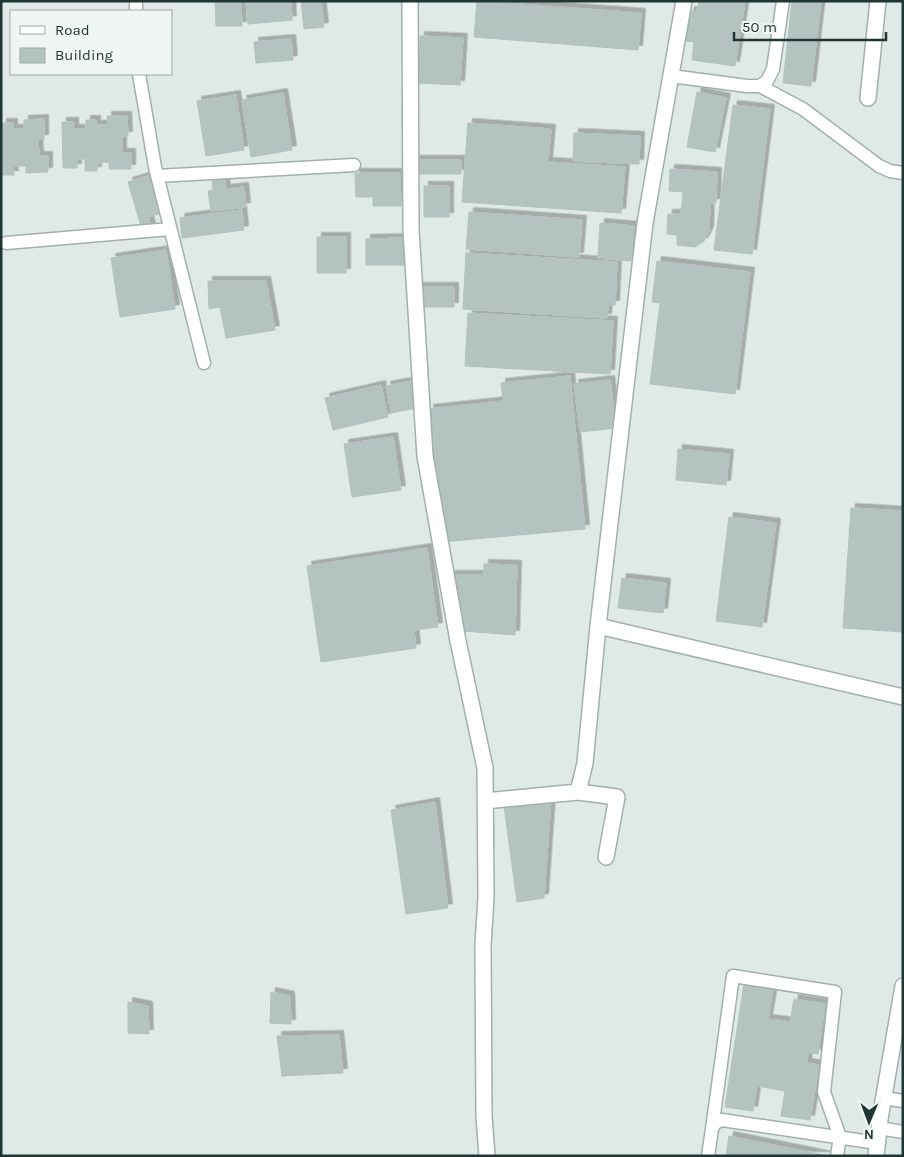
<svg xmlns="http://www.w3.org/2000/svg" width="904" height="1157" font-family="Karla,sans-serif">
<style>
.building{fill:#b4c3bf;stroke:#b2c1be;filter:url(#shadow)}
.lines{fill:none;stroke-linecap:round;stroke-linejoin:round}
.lane-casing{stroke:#a2b0ad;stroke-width:15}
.street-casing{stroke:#a2b0ad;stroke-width:18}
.lane{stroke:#fff;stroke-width:12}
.street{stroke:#fff;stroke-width:15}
</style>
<defs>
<filter id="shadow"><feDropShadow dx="4.5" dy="-4.5" stdDeviation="0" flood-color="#0004"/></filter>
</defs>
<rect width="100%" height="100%" fill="#dfe9e6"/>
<!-- building -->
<path class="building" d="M 215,1 L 241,1 L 242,26 L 216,26 Z
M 246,1 L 291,1 L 292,20 L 248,24 Z
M 301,1 L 321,1 L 324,27 L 304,29 Z
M 477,1 L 641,13 L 638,50 L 474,37 Z
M 699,1 L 745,1 L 735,66 L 692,60 L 694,42 L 686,41 L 690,11 L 697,12 Z
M 792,1 L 821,1 L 811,86 L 783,83 Z
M 420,36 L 463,38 L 460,85 L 418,83 Z
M 291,39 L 293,60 L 256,63 L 254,42 Z
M 697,92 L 726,98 L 715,152 L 687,147 Z
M 283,93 L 292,150 L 251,157 L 242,100 Z
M 236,95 L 244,150 L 206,156 L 197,101 Z
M 733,105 L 770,109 L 752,254 L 714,250 Z
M 107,116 L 127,116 L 128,136 L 122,136 L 122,153 L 131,153 L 131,169 L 109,169 L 109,162 L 97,163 L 97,171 L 85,171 L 85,159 L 77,159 L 77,168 L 63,168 L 62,122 L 74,122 L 74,129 L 86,129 L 86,120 L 96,120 L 96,125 L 108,125 Z
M 44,119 L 44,139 L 38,139 L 39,156 L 48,156 L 48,172 L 26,173 L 26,166 L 13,166 L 14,175 L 2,175 L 2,123 L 13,123 L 13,129 L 24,129 L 24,120 Z
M 468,123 L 551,129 L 548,162 L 625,167 L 621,213 L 462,202 Z
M 574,133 L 640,136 L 639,164 L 573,161 Z
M 415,160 L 461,160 L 461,174 L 415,174 Z
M 670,169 L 717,172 L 716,203 L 710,203 L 709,231 L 704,241 L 695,247 L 677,245 L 677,235 L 667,234 L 668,214 L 681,214 L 683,192 L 669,191 Z
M 355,173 L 400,173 L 401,206 L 373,206 L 373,197 L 356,197 Z
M 151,175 L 162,213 L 148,217 L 151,227 L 142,230 L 128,182 Z
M 224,177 L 226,189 L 244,187 L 246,207 L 211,211 L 208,191 L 213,190 L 212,178 Z
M 424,186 L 449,186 L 449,217 L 424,217 Z
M 242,210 L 244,230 L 182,238 L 180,218 Z
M 469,212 L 582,220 L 579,257 L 466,249 Z
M 600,223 L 634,226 L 631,261 L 598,258 Z
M 317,237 L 346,237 L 346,273 L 317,273 Z
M 406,238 L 407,265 L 366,265 L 366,239 Z
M 166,250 L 175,309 L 120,317 L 111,258 Z
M 466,253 L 617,262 L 615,305 L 608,305 L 607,318 L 463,309 Z
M 657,261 L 750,272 L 735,394 L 650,384 L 660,303 L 652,302 Z
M 208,281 L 266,281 L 275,330 L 226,338 L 220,307 L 209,309 Z
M 416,287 L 454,287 L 454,307 L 416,307 Z
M 468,313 L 613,321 L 610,374 L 465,366 Z
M 570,376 L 585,529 L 442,542 L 429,409 L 503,401 L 501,383 Z
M 610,380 L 616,428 L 580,432 L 574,384 Z
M 412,381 L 417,408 L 391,413 L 386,386 Z
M 381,385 L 388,417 L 333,430 L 325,398 Z
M 393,437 L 401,490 L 352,497 L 344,444 Z
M 678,449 L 729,454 L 726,485 L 676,480 Z
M 851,508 L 903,511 L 903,632 L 843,628 Z
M 729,517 L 776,523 L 762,627 L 716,621 Z
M 427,548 L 438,627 L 414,630 L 416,648 L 321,662 L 307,566 Z
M 484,564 L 517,565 L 515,635 L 462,631 L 450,575 L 484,575 Z
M 622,578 L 666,583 L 663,613 L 618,608 Z
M 551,799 L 544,898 L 517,902 L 504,806 Z
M 435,802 L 448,908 L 406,914 L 391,810 Z
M 744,984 L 773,988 L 768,1019 L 790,1022 L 794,999 L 825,1004 L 818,1054 L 808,1052 L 807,1063 L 819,1065 L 810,1120 L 781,1116 L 785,1091 L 757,1086 L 753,1111 L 725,1107 Z
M 271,992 L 290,996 L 291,1024 L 270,1023 Z
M 128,1002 L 148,1006 L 149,1034 L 128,1033 Z
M 339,1035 L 343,1073 L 282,1076 L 277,1036 Z
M 729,1136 L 828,1156 L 726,1156 Z"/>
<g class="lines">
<!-- lane casing -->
<g class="lane-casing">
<path id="lane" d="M 136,11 L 136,1
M 139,74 L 155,167 L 204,363
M 671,76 L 747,86 L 760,86 L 767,81 L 773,69 L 783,1
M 760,86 L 803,109 L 879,166 L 890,171 L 903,173
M 157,176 L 354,165
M 6,243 L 170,229
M 884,1098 L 903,1101
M 879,1128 L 903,1132
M 712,1129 L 733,976 L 835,992 L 824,1092 L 840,1137 L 837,1156
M 708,1156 L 712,1129 L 715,1123 L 722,1120 L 877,1143"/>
</g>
<!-- street casing -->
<g class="street-casing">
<path id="street" d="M 410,1 L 411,230 L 425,456 L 458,641 L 485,768 L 486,897 L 483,945 L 484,1116 L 487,1156
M 684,1 L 645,223 L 598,626 L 903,697
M 868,98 L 878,1
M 578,792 L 617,797 L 606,857
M 485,801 L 578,792 L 585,763 L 598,626
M 876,1156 L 880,1119 L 903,986"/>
</g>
<!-- lane -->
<use href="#lane" class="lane"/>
<!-- street -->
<use href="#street" class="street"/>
</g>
<!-- border -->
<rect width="904" height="1157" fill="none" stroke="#213735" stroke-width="5"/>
<!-- legend -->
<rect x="10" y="10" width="162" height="65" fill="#eff6f3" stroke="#9daaa7"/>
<rect x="20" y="26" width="25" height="8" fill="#ffffff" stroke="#9daaa7"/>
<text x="55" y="35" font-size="15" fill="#213735">Road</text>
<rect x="20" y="48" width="25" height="15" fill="#b4c3bf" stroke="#9daaa7"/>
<text x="55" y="60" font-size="15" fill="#213735">Building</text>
<!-- north arrow -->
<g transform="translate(869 1122) rotate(181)" stroke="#eff6f3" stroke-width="4" paint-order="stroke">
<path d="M0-4L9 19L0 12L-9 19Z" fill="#213735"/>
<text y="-8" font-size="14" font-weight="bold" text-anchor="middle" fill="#213735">N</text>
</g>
<!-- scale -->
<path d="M734 32v8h152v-8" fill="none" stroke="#213735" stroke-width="2.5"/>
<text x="742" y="32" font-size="15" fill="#213735" stroke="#eff6f3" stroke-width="4" paint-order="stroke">50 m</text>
</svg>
